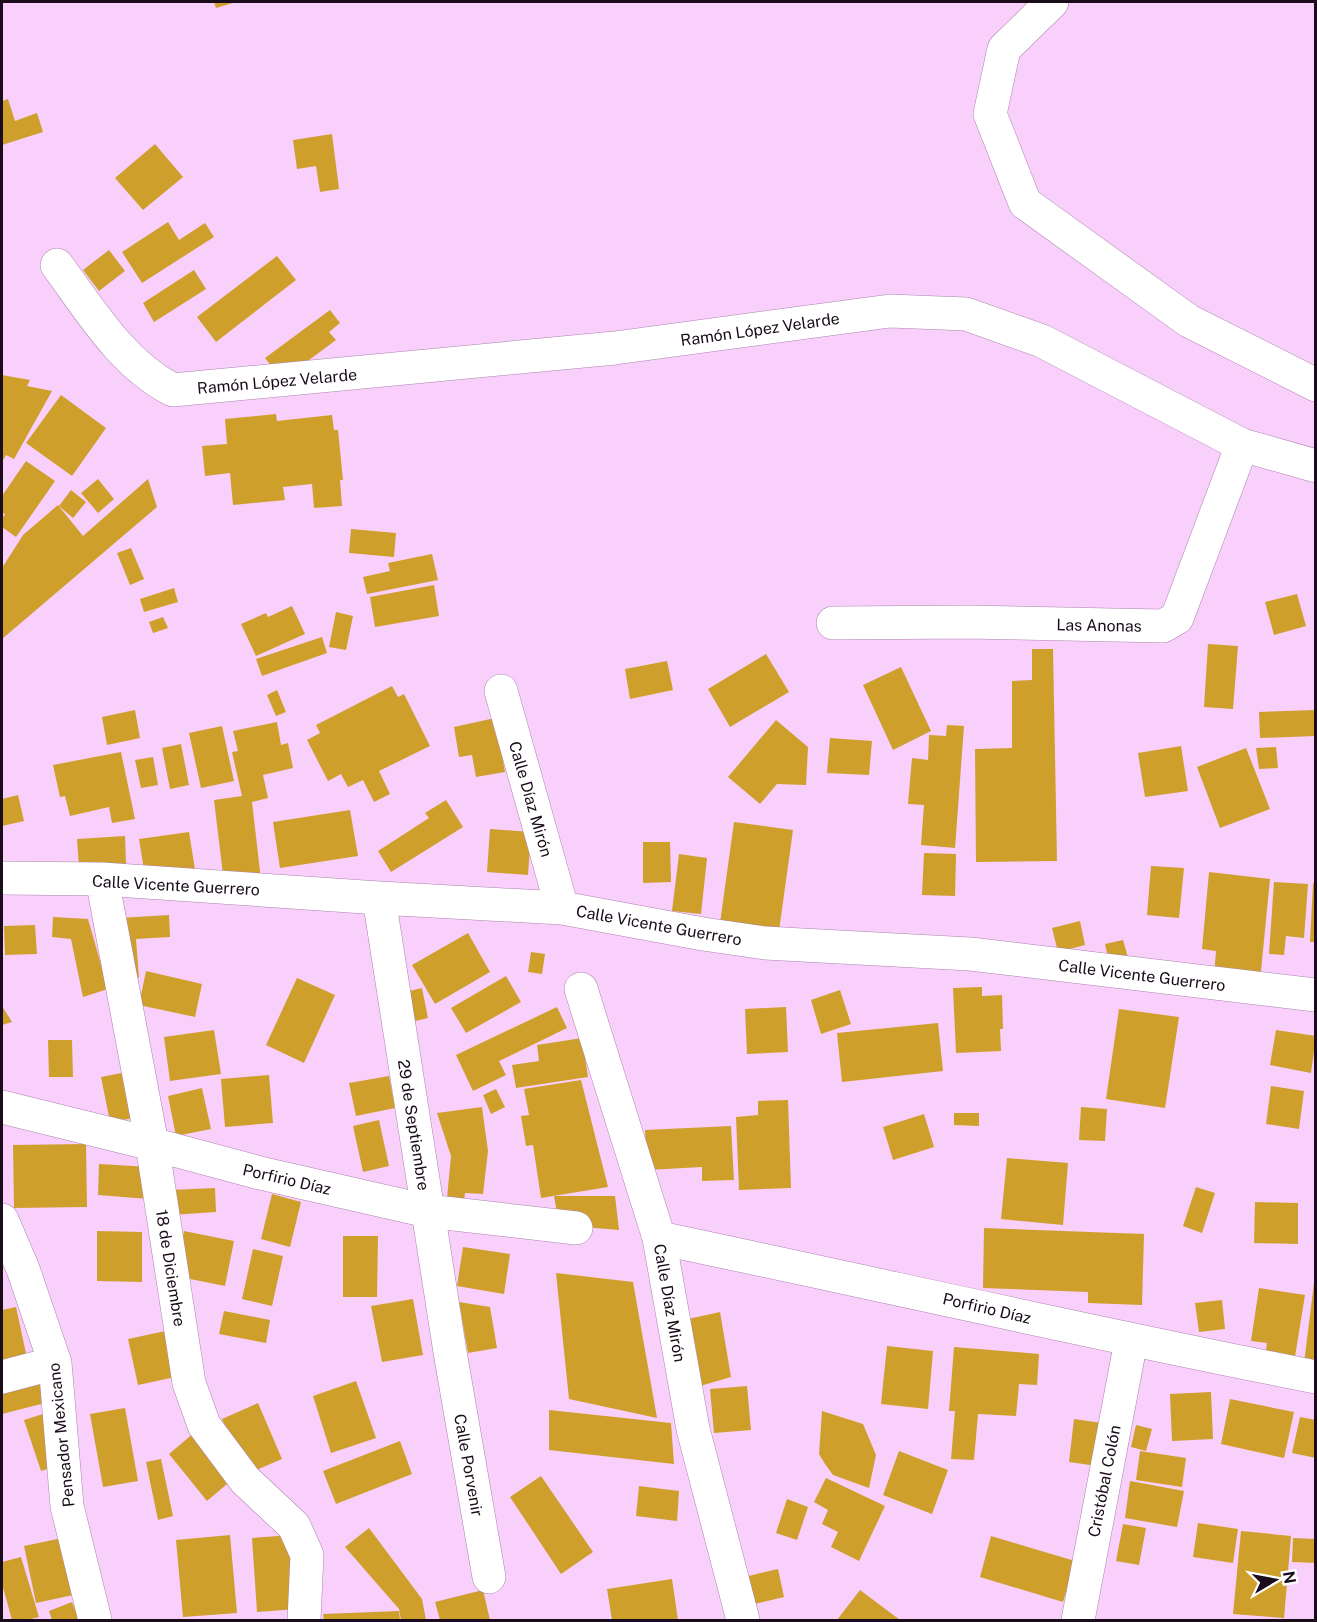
<svg xmlns="http://www.w3.org/2000/svg" width="1317" height="1622" font-family="'Public Sans',sans-serif">
<style>
.building{fill:#cf9f2c}
.lines{fill:none;stroke-linecap:round;stroke-linejoin:round}
.minor-casing{stroke:#ab84ae;stroke-width:34}
.minor{stroke:#fff;stroke-width:33}
.labels{text-anchor:middle;stroke-width:4.5;stroke-linejoin:round;paint-order:stroke}
.street-label{font-size:16px;fill:#1a0c1b;stroke:#fff}
</style>
<rect width="100%" height="100%" fill="#f9cffc"/>
<!-- building -->
<path class="building" d="M 214,2 L 236,2 L 216,8 Z
M 8,99 L 15,121 L 37,113 L 43,132 L 2,145 L 2,101 Z
M 332,134 L 339,189 L 320,192 L 316,166 L 297,169 L 293,140 Z
M 155,144 L 183,177 L 143,210 L 115,178 Z
M 168,222 L 179,240 L 205,223 L 214,237 L 142,283 L 122,252 Z
M 109,250 L 125,271 L 99,291 L 83,270 Z
M 277,256 L 296,280 L 216,342 L 197,317 Z
M 194,270 L 206,289 L 154,322 L 143,303 Z
M 330,310 L 340,323 L 329,332 L 336,340 L 282,380 L 265,358 Z
M 2,375 L 30,380 L 27,386 L 52,391 L 14,459 L 6,455 L 2,462 Z
M 61,395 L 106,428 L 72,476 L 26,443 Z
M 276,414 L 277,421 L 332,415 L 334,430 L 338,430 L 343,480 L 340,480 L 342,506 L 314,508 L 312,484 L 283,487 L 285,500 L 233,505 L 230,473 L 205,476 L 202,446 L 227,444 L 225,419 Z
M 26,461 L 55,481 L 16,537 L 2,527 L 2,519 L 5,514 L 2,512 L 2,496 Z
M 98,479 L 114,499 L 98,513 L 81,493 Z
M 148,479 L 157,507 L 2,639 L 2,568 L 23,535 L 58,505 L 83,536 Z
M 71,490 L 86,502 L 73,518 L 59,506 Z
M 351,529 L 396,533 L 394,557 L 349,553 Z
M 131,548 L 144,579 L 130,585 L 117,553 Z
M 432,554 L 438,580 L 367,594 L 363,577 L 390,571 L 388,563 Z
M 434,585 L 439,616 L 375,627 L 370,597 Z
M 174,588 L 178,602 L 144,612 L 140,599 Z
M 1297,594 L 1306,626 L 1274,635 L 1265,602 Z
M 292,606 L 305,634 L 256,656 L 241,624 L 266,613 L 268,617 Z
M 336,612 L 353,616 L 346,650 L 329,647 Z
M 163,617 L 168,628 L 153,633 L 149,622 Z
M 322,637 L 327,653 L 262,676 L 256,659 Z
M 1208,644 L 1238,646 L 1233,709 L 1204,707 Z
M 1032,649 L 1053,649 L 1057,861 L 976,862 L 975,749 L 1012,748 L 1012,681 L 1032,680 Z
M 766,654 L 789,692 L 730,727 L 708,689 Z
M 667,661 L 673,690 L 630,699 L 625,669 Z
M 901,667 L 931,731 L 893,750 L 863,685 Z
M 392,686 L 398,697 L 404,694 L 430,746 L 379,771 L 390,794 L 374,802 L 363,780 L 348,787 L 341,774 L 328,781 L 307,740 L 320,733 L 316,725 Z
M 277,690 L 286,712 L 276,716 L 267,695 Z
M 135,710 L 140,738 L 107,745 L 102,717 Z
M 1316,710 L 1316,736 L 1260,738 L 1259,712 Z
M 495,718 L 505,772 L 476,777 L 472,755 L 459,757 L 454,727 Z
M 776,720 L 808,747 L 806,785 L 777,784 L 760,804 L 728,777 Z
M 277,722 L 281,745 L 288,743 L 293,768 L 263,775 L 268,798 L 252,802 L 261,880 L 224,883 L 214,800 L 242,796 L 232,752 L 238,751 L 233,731 Z
M 947,725 L 964,726 L 955,848 L 921,845 L 924,805 L 908,804 L 912,758 L 928,760 L 929,735 L 946,736 Z
M 222,726 L 234,781 L 201,788 L 189,733 Z
M 830,738 L 872,741 L 869,775 L 827,773 Z
M 181,744 L 189,785 L 170,789 L 162,748 Z
M 1181,746 L 1188,791 L 1145,797 L 1138,753 Z
M 1276,747 L 1278,768 L 1259,769 L 1256,748 Z
M 1246,748 L 1270,809 L 1220,828 L 1197,767 Z
M 121,752 L 135,819 L 112,823 L 109,807 L 70,816 L 65,796 L 60,797 L 53,765 Z
M 153,757 L 158,785 L 141,788 L 135,760 Z
M 18,795 L 24,821 L 2,826 L 2,799 Z
M 446,800 L 463,827 L 391,872 L 378,851 L 429,818 L 425,813 Z
M 350,810 L 358,856 L 280,868 L 273,822 Z
M 734,822 L 793,830 L 779,931 L 720,923 Z
M 490,829 L 531,832 L 528,875 L 487,872 Z
M 189,832 L 196,876 L 145,876 L 139,839 Z
M 125,836 L 126,864 L 79,867 L 77,839 Z
M 643,842 L 670,842 L 671,882 L 643,883 Z
M 924,853 L 956,854 L 955,896 L 922,895 Z
M 679,854 L 707,858 L 701,914 L 672,911 Z
M 1151,866 L 1184,868 L 1179,918 L 1147,915 Z
M 1209,872 L 1270,879 L 1260,981 L 1214,976 L 1216,951 L 1202,949 Z
M 1274,882 L 1308,884 L 1304,938 L 1286,936 L 1284,955 L 1269,954 Z
M 1313,883 L 1316,884 L 1316,942 L 1310,942 Z
M 169,915 L 170,937 L 136,939 L 139,978 L 122,979 L 119,918 Z
M 53,917 L 88,919 L 108,989 L 83,997 L 71,939 L 52,937 Z
M 1080,921 L 1085,945 L 1058,952 L 1052,928 Z
M 35,925 L 37,954 L 5,955 L 4,926 Z
M 468,933 L 490,972 L 435,1004 L 412,965 Z
M 1123,940 L 1129,961 L 1110,966 L 1105,944 Z
M 531,952 L 545,954 L 542,974 L 528,972 Z
M 146,971 L 202,984 L 195,1017 L 139,1005 Z
M 506,976 L 521,1002 L 466,1033 L 451,1008 Z
M 297,978 L 335,995 L 304,1063 L 266,1045 Z
M 982,987 L 982,996 L 1002,995 L 1003,1029 L 1000,1029 L 1001,1051 L 956,1053 L 953,988 Z
M 422,988 L 428,1018 L 407,1023 L 401,993 Z
M 840,990 L 851,1024 L 821,1034 L 811,1000 Z
M 2,1006 L 12,1022 L 2,1025 Z
M 557,1007 L 567,1028 L 499,1061 L 506,1075 L 473,1091 L 456,1055 Z
M 786,1007 L 788,1052 L 747,1054 L 745,1009 Z
M 1119,1009 L 1179,1017 L 1165,1108 L 1106,1099 Z
M 938,1023 L 943,1071 L 842,1082 L 837,1033 Z
M 214,1030 L 221,1074 L 170,1081 L 164,1037 Z
M 1276,1030 L 1316,1036 L 1311,1073 L 1270,1065 Z
M 582,1038 L 588,1077 L 516,1088 L 512,1065 L 539,1061 L 537,1045 Z
M 48,1040 L 72,1040 L 73,1077 L 49,1077 Z
M 132,1071 L 140,1117 L 110,1122 L 101,1077 Z
M 269,1075 L 273,1123 L 225,1127 L 221,1079 Z
M 389,1076 L 395,1108 L 356,1116 L 349,1083 Z
M 581,1080 L 608,1187 L 541,1198 L 533,1145 L 526,1146 L 521,1116 L 529,1115 L 524,1089 Z
M 1271,1086 L 1304,1091 L 1299,1129 L 1266,1124 Z
M 202,1088 L 211,1129 L 176,1136 L 168,1096 Z
M 496,1089 L 505,1107 L 491,1114 L 483,1095 Z
M 788,1100 L 791,1188 L 739,1190 L 736,1117 L 758,1115 L 758,1101 Z
M 482,1107 L 488,1151 L 483,1194 L 465,1193 L 463,1211 L 446,1209 L 451,1156 L 437,1113 Z
M 1081,1107 L 1107,1109 L 1105,1141 L 1079,1140 Z
M 954,1113 L 979,1113 L 979,1126 L 954,1125 Z
M 924,1114 L 934,1147 L 893,1160 L 883,1127 Z
M 379,1120 L 389,1166 L 363,1172 L 353,1126 Z
M 731,1126 L 734,1180 L 702,1181 L 702,1167 L 647,1170 L 645,1130 Z
M 86,1144 L 87,1207 L 14,1208 L 13,1145 Z
M 1007,1158 L 1068,1163 L 1063,1225 L 1001,1219 Z
M 99,1164 L 150,1167 L 149,1199 L 98,1195 Z
M 1196,1187 L 1215,1193 L 1202,1233 L 1183,1226 Z
M 215,1188 L 216,1212 L 171,1215 L 170,1190 Z
M 272,1194 L 301,1202 L 290,1247 L 261,1239 Z
M 554,1196 L 615,1196 L 619,1230 L 559,1225 Z
M 1255,1202 L 1298,1203 L 1298,1244 L 1254,1243 Z
M 984,1228 L 1144,1234 L 1142,1305 L 1088,1303 L 1088,1292 L 983,1288 Z
M 97,1231 L 142,1232 L 142,1282 L 97,1281 Z
M 184,1231 L 234,1241 L 225,1286 L 175,1276 Z
M 343,1236 L 378,1236 L 377,1297 L 343,1297 Z
M 463,1247 L 510,1254 L 504,1294 L 457,1286 Z
M 253,1249 L 283,1256 L 272,1306 L 242,1299 Z
M 556,1273 L 633,1282 L 657,1418 L 569,1399 Z
M 1314,1283 L 1316,1283 L 1316,1372 L 1303,1371 Z
M 1259,1288 L 1305,1295 L 1293,1369 L 1264,1364 L 1267,1343 L 1251,1341 Z
M 413,1299 L 423,1355 L 382,1362 L 371,1306 Z
M 1222,1300 L 1225,1329 L 1199,1332 L 1195,1303 Z
M 459,1302 L 490,1307 L 497,1348 L 468,1353 Z
M 16,1307 L 27,1358 L 2,1363 L 2,1310 Z
M 224,1311 L 270,1320 L 266,1343 L 219,1334 Z
M 720,1312 L 731,1377 L 693,1388 L 679,1321 Z
M 170,1330 L 180,1376 L 138,1385 L 128,1339 Z
M 887,1346 L 933,1351 L 928,1409 L 881,1404 Z
M 954,1347 L 1039,1354 L 1037,1385 L 1019,1384 L 1016,1416 L 978,1414 L 974,1460 L 951,1459 L 955,1411 L 949,1411 Z
M 356,1381 L 376,1438 L 331,1453 L 313,1396 Z
M 45,1382 L 49,1402 L 2,1414 L 2,1392 Z
M 747,1386 L 751,1430 L 714,1433 L 710,1389 Z
M 1211,1392 L 1213,1439 L 1172,1441 L 1170,1394 Z
M 1230,1399 L 1294,1412 L 1284,1458 L 1221,1444 Z
M 258,1403 L 282,1459 L 247,1474 L 222,1419 Z
M 125,1408 L 138,1481 L 103,1487 L 90,1414 Z
M 549,1410 L 671,1423 L 674,1464 L 549,1450 Z
M 822,1411 L 863,1424 L 876,1455 L 869,1488 L 833,1475 L 825,1464 L 819,1454 Z
M 46,1413 L 63,1464 L 41,1471 L 24,1420 Z
M 1300,1417 L 1316,1420 L 1316,1458 L 1292,1453 Z
M 1074,1419 L 1102,1423 L 1097,1466 L 1069,1462 Z
M 1136,1425 L 1152,1429 L 1146,1451 L 1131,1447 Z
M 195,1432 L 233,1479 L 207,1501 L 169,1454 Z
M 400,1441 L 412,1474 L 336,1504 L 323,1471 Z
M 899,1451 L 948,1470 L 932,1514 L 883,1495 Z
M 1140,1451 L 1186,1458 L 1182,1487 L 1136,1480 Z
M 161,1459 L 173,1516 L 158,1520 L 146,1462 Z
M 541,1476 L 593,1552 L 561,1574 L 510,1497 Z
M 826,1478 L 885,1506 L 859,1561 L 831,1547 L 838,1532 L 822,1524 L 828,1510 L 814,1502 Z
M 1130,1481 L 1184,1491 L 1177,1527 L 1125,1518 Z
M 639,1486 L 679,1491 L 677,1521 L 636,1516 Z
M 787,1499 L 808,1507 L 797,1540 L 776,1533 Z
M 1198,1523 L 1238,1529 L 1233,1563 L 1193,1557 Z
M 1123,1524 L 1146,1528 L 1139,1565 L 1116,1561 Z
M 369,1528 L 422,1599 L 426,1620 L 401,1620 L 399,1609 L 345,1547 Z
M 1241,1531 L 1291,1536 L 1284,1618 L 1233,1614 Z
M 230,1535 L 237,1613 L 183,1617 L 176,1540 Z
M 292,1535 L 297,1609 L 257,1612 L 252,1538 Z
M 991,1536 L 1075,1561 L 1063,1602 L 980,1577 Z
M 67,1537 L 78,1594 L 36,1603 L 24,1546 Z
M 1293,1538 L 1316,1539 L 1316,1563 L 1292,1562 Z
M 21,1557 L 39,1617 L 26,1620 L 12,1620 L 2,1584 L 2,1562 Z
M 778,1569 L 784,1597 L 746,1606 L 740,1578 Z
M 672,1579 L 678,1620 L 612,1620 L 607,1589 Z
M 483,1590 L 490,1620 L 440,1620 L 435,1602 Z
M 860,1590 L 900,1620 L 837,1620 Z
M 72,1602 L 79,1620 L 52,1620 L 49,1611 Z
M 399,1611 L 400,1620 L 324,1620 L 323,1614 Z"/>
<g class="lines">
<!-- minor casing -->
<g class="minor-casing">
<path id="minor" d="M 1052,2 L 1004,49 L 990,114 L 1025,203 L 1189,321 L 1316,385
M 57,265 C 90,310 122,364 173,390 L 615,348 L 890,311 L 966,314 L 1042,341 L 1242,445 L 1316,466
M 833,623 L 968,622 L 1163,626 L 1177,618 L 1242,445
M 501,691 L 562,908
M 2,878 L 102,879 L 379,898 L 562,908 L 703,934 L 765,943 L 970,954 L 1316,995
M 102,879 L 152,1144 L 189,1383 L 204,1425 L 245,1480 L 294,1526 L 307,1555 L 304,1620
M 379,898 L 450,1352 L 489,1577
M 581,989 L 659,1238 L 693,1429 L 743,1620
M 2,1107 L 152,1144 L 260,1173 L 427,1211 L 576,1228
M 2,1220 L 23,1269 L 55,1363 L 67,1506 L 95,1620
M 659,1238 C 878,1284 1096,1334 1316,1377
M 2,1377 L 55,1363
M 1078,1620 L 1131,1341"/>
</g>
<!-- minor -->
<use href="#minor" class="minor"/>
</g>
<g class="labels">
<!-- street labels -->
<g class="street-label">
<text transform="translate(760 329) rotate(-8)" y="6">Ramón López Velarde</text>
<text transform="translate(277 381) rotate(-5)" y="6">Ramón López Velarde</text>
<text transform="translate(1099 625) rotate(1)" y="6">Las Anonas</text>
<text transform="translate(531 799) rotate(74)" y="6">Calle Díaz Mirón</text>
<text transform="translate(176 885) rotate(3)" y="6">Calle Vicente Guerrero</text>
<text transform="translate(659 925) rotate(10)" y="6">Calle Vicente Guerrero</text>
<text transform="translate(1142 975) rotate(7)" y="6">Calle Vicente Guerrero</text>
<text transform="translate(414 1125) rotate(81)" y="6">29 de Septiembre</text>
<text transform="translate(287 1179) rotate(13)" y="6">Porfirio Díaz</text>
<text transform="translate(171 1268) rotate(81)" y="6">18 de Diciembre</text>
<text transform="translate(670 1303) rotate(80)" y="6">Calle Díaz Mirón</text>
<text transform="translate(987 1308) rotate(13)" y="6">Porfirio Díaz</text>
<text transform="translate(61 1435) rotate(-96)" y="6">Pensador Mexicano</text>
<text transform="translate(469 1465) rotate(80)" y="6">Calle Porvenir</text>
<text transform="translate(1104 1481) rotate(-79)" y="6">Cristóbal Colón</text>
</g>
</g>
<!-- border -->
<rect width="1317" height="1622" fill="none" stroke="#1a0c1b" stroke-width="6"/>
<!-- north arrow -->
<g transform="translate(1275 1580) rotate(80)" stroke="#ffffff" stroke-width="4.5" paint-order="stroke">
<path d="M0-4.5L10 22L0 15L-10 22Z" fill="#1a0c1b"/>
<text y="-9" font-size="16" font-weight="bold" text-anchor="middle" fill="#1a0c1b">N</text>
</g>
</svg>
